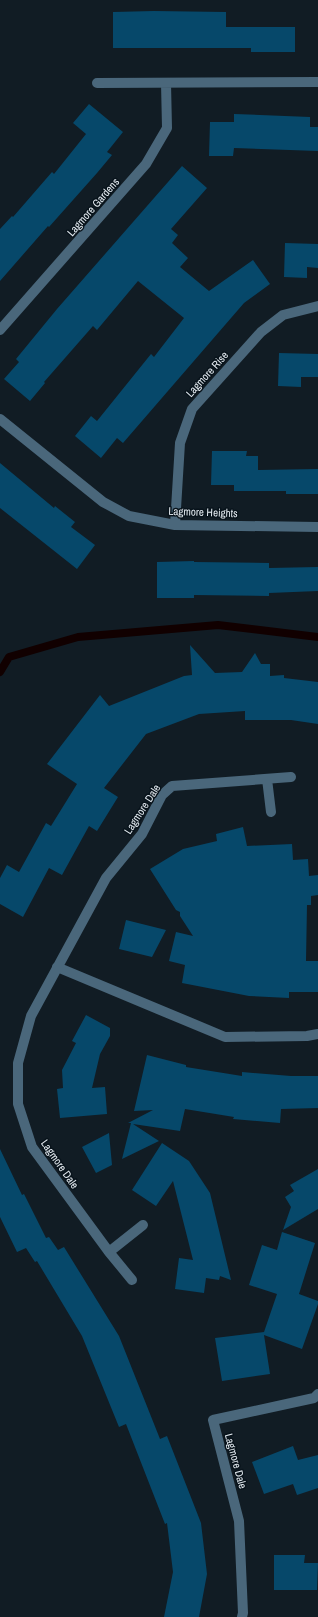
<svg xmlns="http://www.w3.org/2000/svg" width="318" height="1617" font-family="'Archivo Narrow',sans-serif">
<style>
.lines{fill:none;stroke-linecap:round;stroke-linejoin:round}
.stream{stroke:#100;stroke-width:8}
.building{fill:#06486a}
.minor{stroke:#4a677b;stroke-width:10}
.labels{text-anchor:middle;stroke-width:3;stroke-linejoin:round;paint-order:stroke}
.street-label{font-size:11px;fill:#e4ebf1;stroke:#08131b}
</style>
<rect width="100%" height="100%" fill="#111c24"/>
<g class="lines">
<!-- stream -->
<path class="stream" d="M 0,672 L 9,657 L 78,637 L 218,625 L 318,637"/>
</g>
<!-- building -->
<path class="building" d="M 154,11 L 226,12 L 226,27 L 295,27 L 295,52 L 251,52 L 251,48 L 113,48 L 113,12 Z
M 89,104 L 123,132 L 107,152 L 112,155 L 97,173 L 49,227 L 48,226 L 0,281 L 0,229 L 12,216 L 13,217 L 52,172 L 54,174 L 86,134 L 73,123 Z
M 234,114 L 310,117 L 310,127 L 318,127 L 318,151 L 234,148 L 233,156 L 209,156 L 210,122 L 234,122 Z
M 182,166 L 207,188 L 171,229 L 178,235 L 172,243 L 188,258 L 180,267 L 209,291 L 253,260 L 270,284 L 244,303 L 123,443 L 117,438 L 101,458 L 75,436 L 91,416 L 97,421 L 151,354 L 154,357 L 184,318 L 138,281 L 97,330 L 93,326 L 44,382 L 45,383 L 30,401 L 4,379 L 19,362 L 16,359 L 57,309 Z
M 285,243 L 318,244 L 318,268 L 307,267 L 307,278 L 284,277 Z
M 279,353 L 318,354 L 318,377 L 301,377 L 301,387 L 278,386 Z
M 212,451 L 247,451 L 246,456 L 258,456 L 258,470 L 318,469 L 318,494 L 286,494 L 286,491 L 234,491 L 234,485 L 211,485 Z
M 0,463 L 54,508 L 55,506 L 75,522 L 71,527 L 95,545 L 77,569 L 0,508 Z
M 194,561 L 194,562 L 269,563 L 269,568 L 318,567 L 318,591 L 269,593 L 269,596 L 194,595 L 194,598 L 157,598 L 157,562 Z
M 190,645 L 215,673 L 242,672 L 255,653 L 261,664 L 270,664 L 270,676 L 284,675 L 284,678 L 318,682 L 318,724 L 291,720 L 245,720 L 245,711 L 199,714 L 146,734 L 104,788 L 118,797 L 97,831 L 89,826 L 62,875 L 49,868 L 23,917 L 0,904 L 0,878 L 7,865 L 19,872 L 46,823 L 51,826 L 77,784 L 47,764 L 100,695 L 109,706 L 184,676 L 192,675 Z
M 243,827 L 247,846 L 292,844 L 293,860 L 308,859 L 309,876 L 318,875 L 318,895 L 311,896 L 311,905 L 307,905 L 306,961 L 318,961 L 318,992 L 289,992 L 289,998 L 249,996 L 182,983 L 185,965 L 169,961 L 176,932 L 193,936 L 180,916 L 180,912 L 176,910 L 150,869 L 183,849 L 217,841 L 216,834 Z
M 126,920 L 166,930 L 152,957 L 119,949 Z
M 86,1015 L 110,1028 L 110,1036 L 100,1054 L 92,1088 L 105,1087 L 107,1114 L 60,1118 L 57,1089 L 63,1088 L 62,1070 L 76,1043 L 72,1041 Z
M 147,1055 L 186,1065 L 186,1067 L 242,1076 L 242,1072 L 291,1076 L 318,1076 L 318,1108 L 281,1109 L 280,1123 L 233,1119 L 234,1117 L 185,1109 L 180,1131 L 133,1124 L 159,1141 L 122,1159 L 131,1123 L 128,1123 L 153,1110 L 134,1111 Z
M 109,1133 L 112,1165 L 96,1173 L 82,1147 Z
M 162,1143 L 189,1161 L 210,1193 L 231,1280 L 220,1276 L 219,1280 L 206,1278 L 204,1293 L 175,1289 L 179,1258 L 193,1260 L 173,1181 L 156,1206 L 132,1190 Z
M 0,1149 L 22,1195 L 24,1194 L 46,1238 L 49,1237 L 58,1250 L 64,1247 L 119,1336 L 160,1439 L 167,1436 L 201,1523 L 207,1574 L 199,1617 L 164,1617 L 173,1572 L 167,1523 L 165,1524 L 126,1424 L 119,1427 L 82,1336 L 37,1261 L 35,1262 L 26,1248 L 17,1252 L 0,1217 Z
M 318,1169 L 318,1209 L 283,1230 L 291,1207 L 285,1197 L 294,1191 L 290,1185 Z
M 282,1232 L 315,1243 L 299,1294 L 318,1301 L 318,1304 L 302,1349 L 264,1335 L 270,1374 L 222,1381 L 215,1338 L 264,1332 L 277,1294 L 249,1285 L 262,1245 L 277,1250 Z
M 293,1446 L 298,1460 L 318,1455 L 318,1488 L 297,1495 L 293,1484 L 264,1494 L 252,1462 Z
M 274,1555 L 305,1555 L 304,1563 L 318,1563 L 317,1590 L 274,1590 Z"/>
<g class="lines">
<!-- minor -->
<path class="minor" d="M 97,83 L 318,82
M 0,330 L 146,164 L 167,128 L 166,83
M 0,419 L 103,502 L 129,516 L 175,525 L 318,527
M 175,525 L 180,443 L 192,409 L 261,332 L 283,315 L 318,306
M 267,779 L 271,812
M 57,967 L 225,1037 L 307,1036 L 318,1034
M 109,1252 L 143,1225
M 132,1280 L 109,1252 L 32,1147 L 18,1104 L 18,1063 L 31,1016 L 106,878 L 142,834 L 162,795 L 172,786 L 291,777
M 242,1617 L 243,1613 L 239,1521 L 213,1420 L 314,1398 L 318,1394"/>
</g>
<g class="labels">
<!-- street labels -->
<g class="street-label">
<text transform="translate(93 207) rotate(-49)" y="4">Lagmore Gardens</text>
<text transform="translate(207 374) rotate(-48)" y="4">Lagmore Rise</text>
<text transform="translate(203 512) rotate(2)" y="4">Lagmore Heights</text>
<text transform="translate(142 809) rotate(-57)" y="4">Lagmore Dale</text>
<text transform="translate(60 1164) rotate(55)" y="4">Lagmore Dale</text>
<text transform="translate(236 1461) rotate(75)" y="4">Lagmore Dale</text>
</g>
</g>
</svg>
